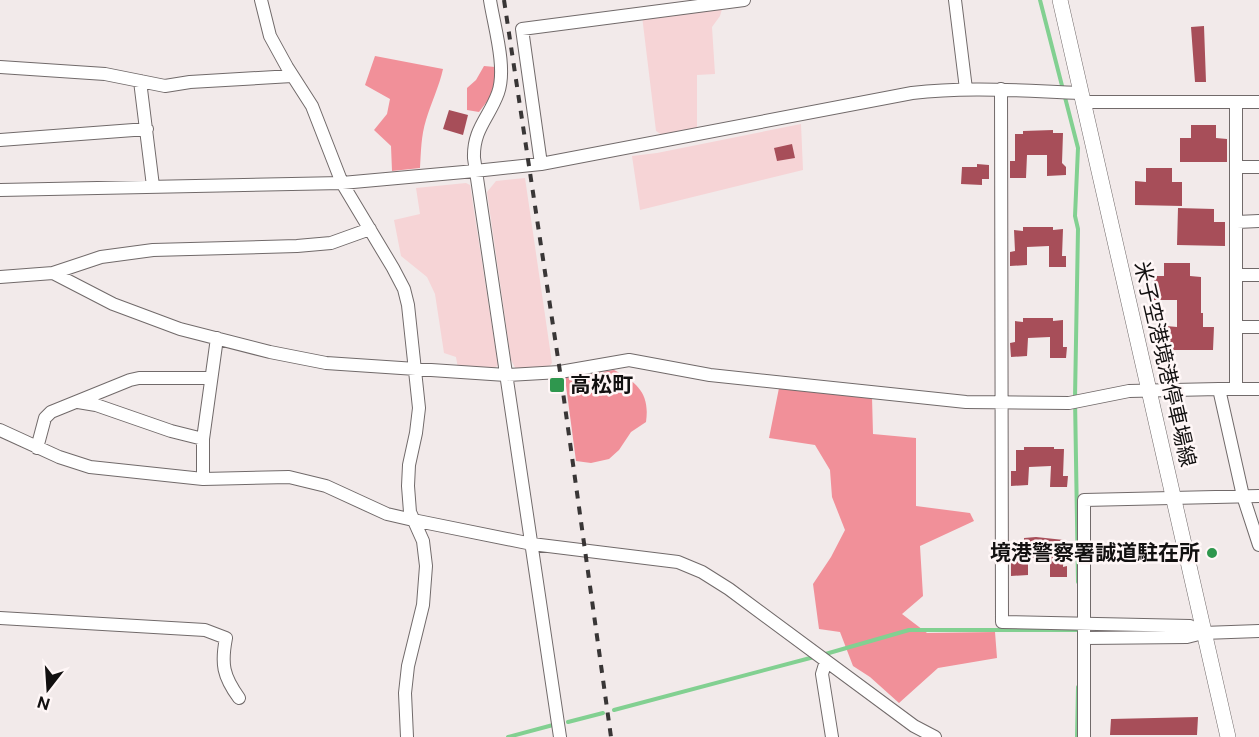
<svg xmlns="http://www.w3.org/2000/svg" width="1259" height="737" font-family="'Public Sans','Noto Sans JP',sans-serif">
<style>
.green{fill:#f6d4d6}
.forest{fill:#f19099}
.lines{fill:none;stroke-linecap:round;stroke-linejoin:round}
.stream{stroke:#82d091;stroke-width:4}
.building{fill:#a74e59}
.minor-casing{stroke:#716a6a;stroke-width:14}
.major-casing{stroke:#716a6a;stroke-width:16}
.minor{stroke:#fff;stroke-width:12}
.major{stroke:#fff;stroke-width:15}
.rail{stroke:#393636;stroke-width:4;stroke-dasharray:8 8;stroke-linecap:butt}
.poi-dot{fill:#2f974e;stroke:#fff7f7;stroke-width:2}
.labels{text-anchor:middle;stroke-width:5;stroke-linejoin:round;paint-order:stroke}
.street-label{font-size:21px;fill:#121010;stroke:#fff7f7}
.poi-label{font-size:21px;font-weight:bold;fill:#121010;stroke:#fff7f7;text-anchor:start}
</style>
<rect width="100%" height="100%" fill="#f2eaea"/>
<!-- green -->
<path class="green" d="M 723,6 L 720,16 L 712,27 L 715,74 L 697,75 L 697,129 L 662,135 L 656,131 L 642,16 Z
M 801,124 L 803,170 L 640,210 L 632,156 L 657,153 Z
M 525,178 L 552,363 L 546,370 L 517,371 L 511,360 L 487,192 L 496,181 Z
M 466,183 L 470,185 L 498,365 L 490,372 L 458,368 L 456,357 L 444,353 L 435,294 L 427,277 L 401,256 L 394,220 L 420,214 L 416,188 Z"/>
<!-- forest -->
<path class="forest" d="M 375,56 L 443,69 C 439,87 431,103 426,120 C 421,136 421,152 420,168 L 392,171 L 391,146 L 374,130 L 387,114 L 390,99 L 365,85 Z
M 484,66 L 495,67 L 495,91 L 479,112 L 467,110 L 467,88 L 476,80 Z
M 614,370 C 638,383 650,394 646,422 L 631,432 L 619,450 L 609,459 L 591,463 L 576,461 L 565,378 Z
M 779,388 L 872,397 L 873,434 L 916,438 L 916,506 L 970,513 L 974,521 L 920,546 L 923,596 L 902,614 L 927,633 L 995,632 L 997,658 L 938,668 L 899,703 L 870,677 L 853,666 L 840,632 L 819,629 L 813,584 L 831,557 L 845,530 L 832,497 L 830,470 L 815,445 L 769,438 Z"/>
<g class="lines">
<!-- stream -->
<path class="stream" d="M 1040,0 L 1078,148 L 1075,216 L 1078,229 L 1075,398 L 1078,582
M 1101,631 L 1145,631
M 822,655 L 909,630 L 1079,630
M 614,710 L 814,657
M 568,722 L 603,713
M 508,737 L 553,725
M 1077,737 L 1078,687"/>
</g>
<!-- building -->
<path class="building" d="M 1204,26 L 1206,82 L 1195,82 L 1191,27 Z
M 449,110 L 468,115 L 463,135 L 443,129 Z
M 1191,125 L 1216,125 L 1216,138 L 1227,139 L 1227,162 L 1180,162 L 1180,138 L 1191,138 Z
M 1053,130 L 1053,133 L 1063,133 L 1062,163 L 1066,167 L 1066,175 L 1047,176 L 1047,155 L 1027,155 L 1026,178 L 1010,178 L 1010,161 L 1015,161 L 1015,134 L 1023,134 L 1023,131 Z
M 792,144 L 795,158 L 777,161 L 774,148 Z
M 977,164 L 989,165 L 989,179 L 982,179 L 982,185 L 961,184 L 962,167 L 977,167 Z
M 1146,168 L 1172,168 L 1172,182 L 1182,182 L 1182,206 L 1135,205 L 1135,181 L 1146,182 Z
M 1178,208 L 1214,209 L 1214,222 L 1225,222 L 1225,246 L 1177,245 Z
M 1023,227 L 1053,227 L 1053,230 L 1063,229 L 1062,256 L 1066,256 L 1066,267 L 1049,267 L 1049,246 L 1027,247 L 1027,265 L 1010,266 L 1010,252 L 1015,251 L 1014,230 L 1023,231 Z
M 1164,263 L 1190,263 L 1190,276 L 1201,277 L 1201,313 L 1203,313 L 1203,327 L 1214,327 L 1213,350 L 1166,350 L 1166,326 L 1177,327 L 1177,300 L 1154,300 L 1154,276 L 1164,276 Z
M 1023,318 L 1053,318 L 1053,321 L 1063,320 L 1063,347 L 1067,347 L 1066,358 L 1050,358 L 1050,337 L 1028,338 L 1027,356 L 1011,357 L 1010,343 L 1015,342 L 1015,321 L 1023,322 Z
M 1024,447 L 1054,447 L 1054,449 L 1064,449 L 1063,476 L 1068,476 L 1067,487 L 1050,487 L 1051,466 L 1029,467 L 1028,485 L 1011,486 L 1011,471 L 1016,471 L 1016,450 L 1024,450 Z
M 1036,537 L 1064,540 L 1063,567 L 1067,566 L 1067,577 L 1050,577 L 1050,557 L 1028,558 L 1028,575 L 1011,576 L 1011,562 L 1015,561 L 1015,541 L 1024,541 L 1024,538 Z
M 1198,717 L 1197,735 L 1110,735 L 1111,719 Z"/>
<g class="lines">
<!-- minor casing -->
<g class="minor-casing">
<path id="minor" d="M 261,0 L 270,36 L 287,67 L 312,106 L 342,183 L 393,268 L 404,289 L 408,305 L 419,408 L 416,433 L 409,465 L 408,486 L 410,512 L 423,541 L 426,566 L 423,605 L 408,666 L 405,693 L 407,737
M 490,0 C 494,26 507,68 498,93 C 489,118 473,129 474,158 L 560,737
M 955,0 L 966,89
M 0,67 L 105,74 L 165,86 L 190,82 L 292,76
M 140,81 L 153,186
M 1001,89 L 1002,622 L 1190,626 L 1203,633
M 1083,102 L 1259,102
M 1236,102 L 1236,389
M 0,140 L 147,129
M 541,164 L 522,29 L 744,0
M 1236,167 L 1259,167
M 0,190 L 342,183 L 475,171 L 541,164 L 912,93 C 968,86 1024,91 1081,93
M 1237,222 L 1259,221
M 53,273 L 101,257 L 153,250 L 297,246 L 331,243 L 370,229
M 1237,275 L 1259,275
M 0,277 L 53,273 L 113,304 L 180,329 L 270,352 L 326,363 L 506,375 L 560,372 L 629,360 L 710,375 L 966,402 L 1069,403 L 1129,391 L 1219,389
M 1238,327 L 1259,327
M 1259,389 L 1219,389 L 1243,496 L 1259,545
M 78,402 L 96,405 L 171,431 L 203,439
M 0,430 L 59,457 L 90,467 L 203,479 L 289,477 L 326,486 L 387,514 L 413,520 L 532,544 L 678,562 L 702,572 L 729,589 L 914,726 L 935,737
M 37,448 L 45,418 L 51,412 L 130,380 L 139,378 L 211,378
M 203,479 L 203,439 L 217,338
M 0,618 L 205,630 L 226,638 C 221,664 223,676 239,698
M 1085,638 L 1187,637 L 1203,633 L 1259,631
M 826,661 L 822,674 L 832,737
M 1084,737 L 1084,500 L 1259,496"/>
</g>
<!-- major casing -->
<g class="major-casing">
<path id="major" d="M 1060,0 L 1228,737"/>
</g>
<!-- minor -->
<use href="#minor" class="minor"/>
<!-- major -->
<use href="#major" class="major"/>
<!-- rail -->
<path class="rail" d="M 504,0 L 562,385 L 611,737"/>
</g>
<!-- markers -->
<g class="poi-dot">
<rect x="549" y="377" width="16" height="16" rx="3"/>
<circle cx="1212" cy="553" r="6"/>
</g>
<g class="labels">
<!-- street labels -->
<g class="street-label">
<text transform="translate(1165 364) rotate(77)" y="7">米子空港境港停車場線</text>
</g>
<!-- poi labels -->
<g class="poi-label">
<text x="570" y="392">高松町</text>
<text x="1200" y="560" text-anchor="end">境港警察署誠道駐在所</text>
</g>
</g>
<!-- north arrow -->
<g transform="translate(48 689) rotate(197)" stroke="#fff7f7" stroke-width="4.5" paint-order="stroke">
<path d="M0-4.5L10 22L0 15L-10 22Z" fill="#121010"/>
<text y="-9" font-size="16" font-weight="bold" text-anchor="middle" fill="#121010">N</text>
</g>
</svg>
